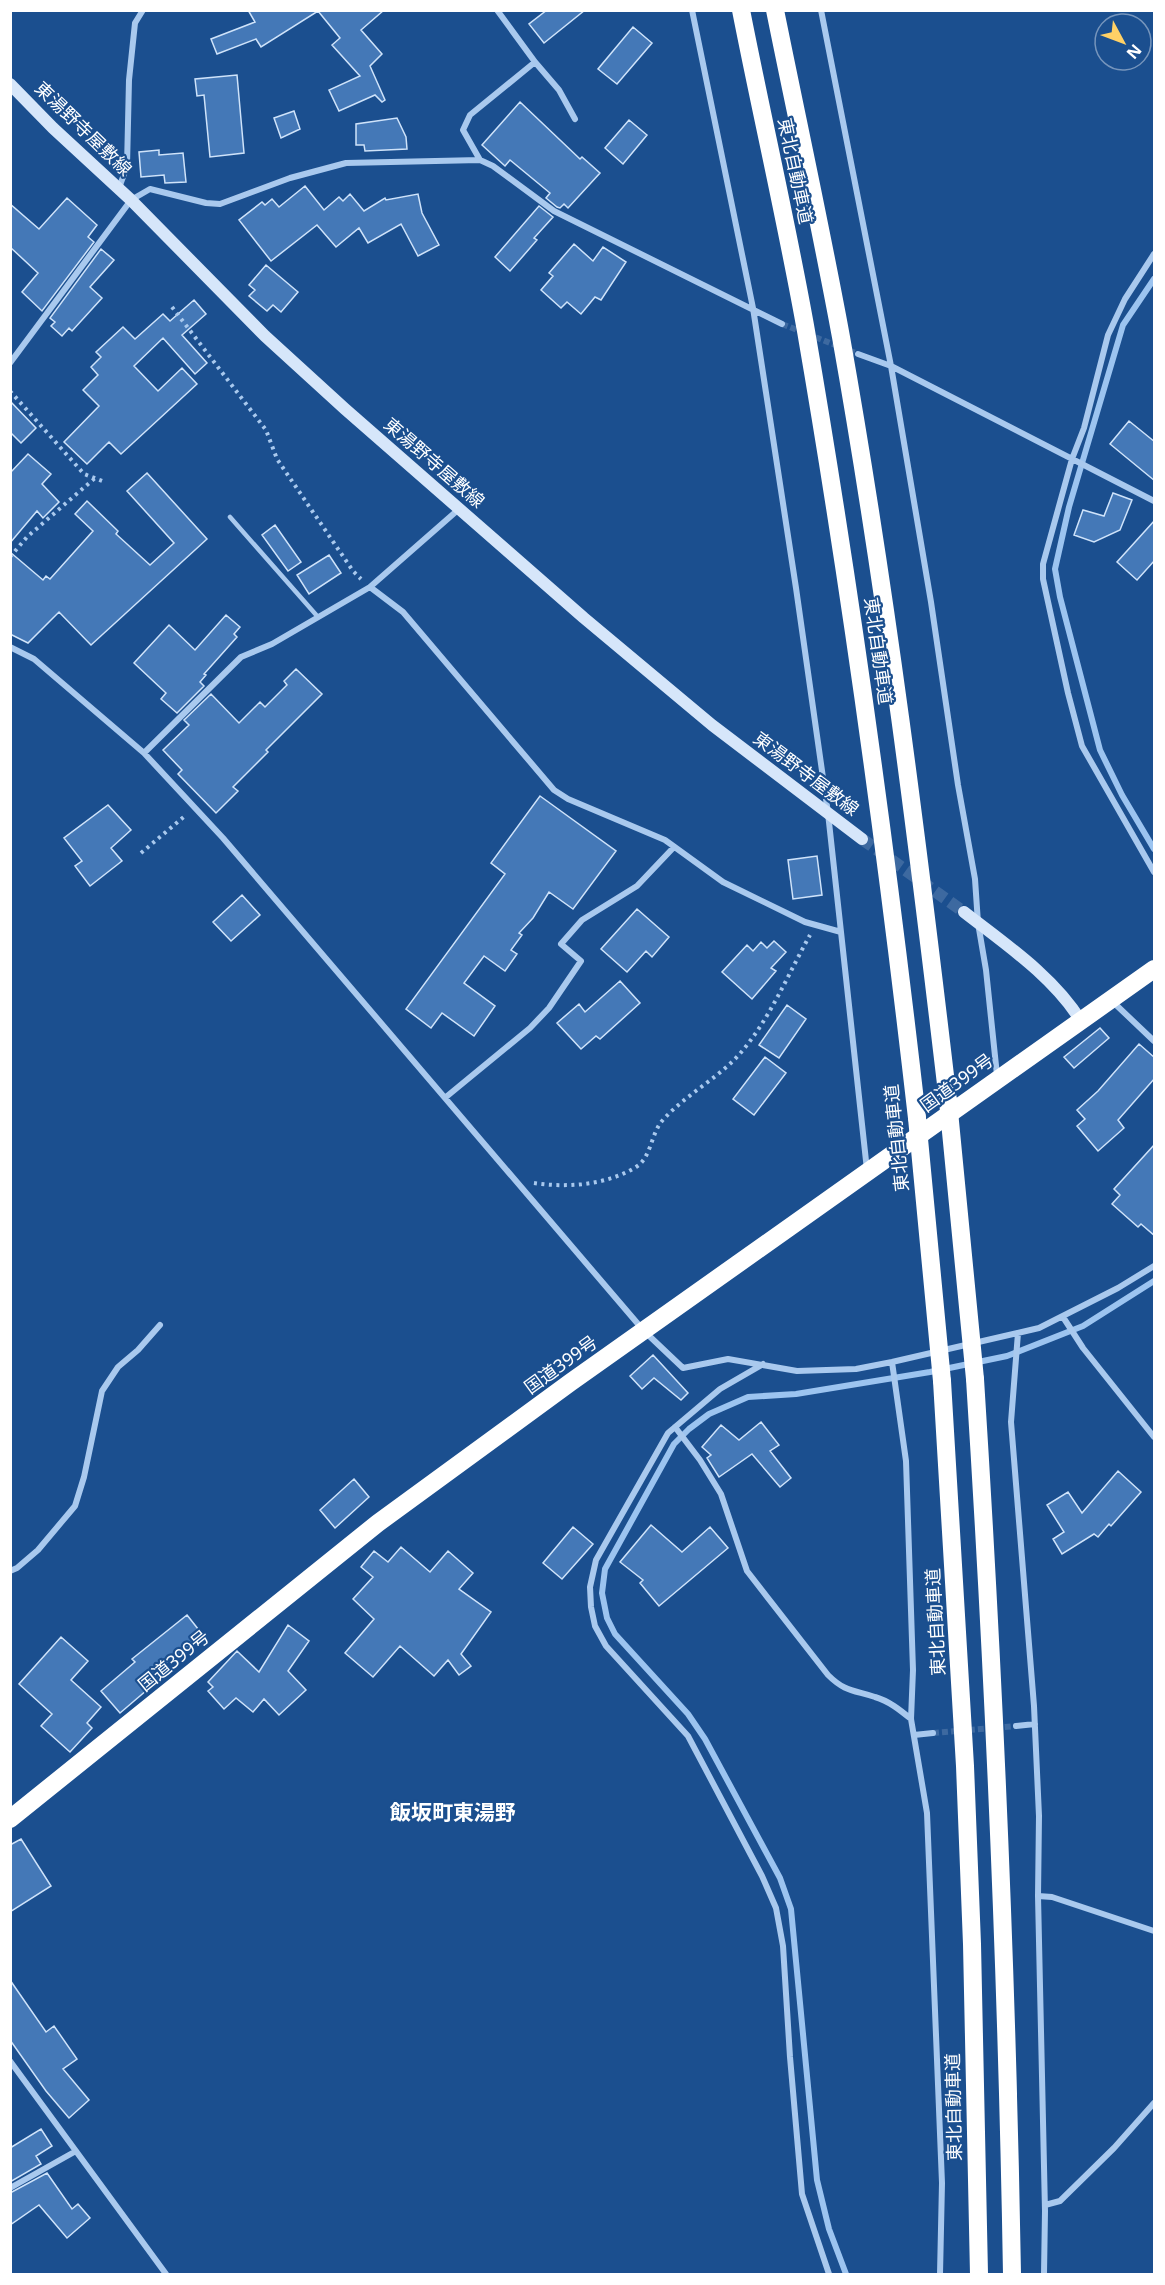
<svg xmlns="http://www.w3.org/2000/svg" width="1165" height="2285" font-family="'Noto Sans','Noto Sans JP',sans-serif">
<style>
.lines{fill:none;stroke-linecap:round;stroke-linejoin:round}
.stream{stroke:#9cc4f0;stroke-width:6}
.building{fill:#4478b7;stroke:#cfe3fa;stroke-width:1.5}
.street-tunnel{stroke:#3d69a0;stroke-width:6;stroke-dasharray:6 3;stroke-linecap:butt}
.secondary-tunnel{stroke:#3d69a0;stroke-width:12;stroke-dasharray:12 6;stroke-linecap:butt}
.path{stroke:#a9c9ee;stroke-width:4;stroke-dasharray:3 4.5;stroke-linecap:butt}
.lane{stroke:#a9c9ee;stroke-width:4.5}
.street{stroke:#a9c9ee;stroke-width:6}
.secondary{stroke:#d6e6fa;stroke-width:12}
.highway{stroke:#fff;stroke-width:18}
.highway-bridge{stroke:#fff;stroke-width:18}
.labels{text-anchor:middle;stroke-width:4.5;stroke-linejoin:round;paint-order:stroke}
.street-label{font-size:18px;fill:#fff;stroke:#1b4f8f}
.quarter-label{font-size:21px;font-weight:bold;fill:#fff;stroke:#1b4f8f}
</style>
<rect width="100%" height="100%" fill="#1b4f8f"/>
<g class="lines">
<!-- stream -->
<path class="stream" d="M 1154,279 L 1123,325 L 1069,507 L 1055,569 L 1060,597 L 1100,750 L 1122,795 L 1154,849
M 846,2274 L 829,2229 L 817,2180 L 791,1909 L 780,1878 L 705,1739 L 688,1714 L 615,1634 L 607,1618 L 602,1593 L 605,1569 L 674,1444 L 689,1429 L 709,1414 L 748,1397 L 796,1394 L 930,1372 L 1007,1356 L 1083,1326 L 1154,1281"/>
</g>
<!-- building -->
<path class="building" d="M 248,10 L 384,10 L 361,30 L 382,54 L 370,66 L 385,100 L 382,102 L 375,95 L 339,111 L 329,90 L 360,76 L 332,45 L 340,38 L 318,11 L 261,47 L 256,39 L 217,54 L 211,39 L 255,22 Z
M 547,10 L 585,10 L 544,43 L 529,24 Z
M 633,27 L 652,43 L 617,84 L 598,69 Z
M 237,75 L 244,153 L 210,157 L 204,95 L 197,96 L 195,79 Z
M 520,102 L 580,159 L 582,157 L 600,173 L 568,208 L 564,204 L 560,208 L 557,207 L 546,198 L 550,193 L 510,160 L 505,166 L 482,145 Z
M 294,111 L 300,129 L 281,138 L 274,118 Z
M 397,118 L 406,137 L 407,149 L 365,151 L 364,145 L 356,145 L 356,124 Z
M 629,120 L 647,135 L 623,164 L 605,148 Z
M 159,150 L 159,155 L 183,153 L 186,182 L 165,183 L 164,175 L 141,177 L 139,152 Z
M 305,186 L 324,210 L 339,197 L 343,201 L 350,194 L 364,211 L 385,198 L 386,200 L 418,194 L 422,213 L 439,245 L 418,256 L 401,224 L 368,243 L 359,228 L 336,247 L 317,225 L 271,261 L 239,220 L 262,202 L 265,205 L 272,199 L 279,207 Z
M 67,198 L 97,225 L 88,237 L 94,242 L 42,311 L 22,292 L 38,273 L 10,247 L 10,204 L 39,229 Z
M 539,206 L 553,217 L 534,238 L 537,240 L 510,271 L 495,257 Z
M 574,244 L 593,261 L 603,247 L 626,262 L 601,300 L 595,297 L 581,314 L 567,302 L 561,308 L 541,290 L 553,276 L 549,273 Z
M 101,249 L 114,260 L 90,287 L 102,298 L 72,331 L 69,328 L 62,336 L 51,326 L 55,322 L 50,318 Z
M 266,265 L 298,292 L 281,312 L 273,305 L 267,311 L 249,296 L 255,290 L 249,285 Z
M 194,300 L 206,314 L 182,335 L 207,363 L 195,374 L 163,338 L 134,366 L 158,391 L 182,368 L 197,384 L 121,454 L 109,442 L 87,464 L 64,442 L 99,406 L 83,390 L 98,375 L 91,367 L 101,357 L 96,352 L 123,327 L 135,339 L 163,314 L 170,321 Z
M 10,401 L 36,428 L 21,443 L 10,432 Z
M 1129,421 L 1155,442 L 1155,481 L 1110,444 Z
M 28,454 L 51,474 L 42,484 L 59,502 L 43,518 L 37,511 L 10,543 L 10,473 Z
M 147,473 L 207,539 L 91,645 L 59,612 L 28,643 L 10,634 L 10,552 L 43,580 L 46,576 L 50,579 L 93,531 L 75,514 L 87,501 L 118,531 L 116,534 L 150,565 L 174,543 L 127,491 Z
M 1113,493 L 1132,500 L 1120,530 L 1094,542 L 1074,535 L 1083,510 L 1104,516 Z
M 1155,520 L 1155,560 L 1137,580 L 1117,562 Z
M 275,525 L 301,562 L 288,571 L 262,535 Z
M 329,555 L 341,573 L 309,594 L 297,575 Z
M 226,615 L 240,627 L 234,634 L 237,637 L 204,674 L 206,675 L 200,682 L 204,686 L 177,713 L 161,699 L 166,693 L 134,663 L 169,625 L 195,650 Z
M 296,669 L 322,694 L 266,750 L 268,752 L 233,787 L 238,791 L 216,813 L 178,774 L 182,770 L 163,750 L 189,725 L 184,720 L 211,694 L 239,723 L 260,702 L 265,707 L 287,685 L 284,681 Z
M 540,796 L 616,851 L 573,909 L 549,892 L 533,918 L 519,933 L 522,935 L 511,950 L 517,954 L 505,971 L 484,956 L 464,983 L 495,1006 L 474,1036 L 442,1013 L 431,1028 L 406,1009 L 505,874 L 491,863 Z
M 108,805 L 131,830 L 111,848 L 122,861 L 90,886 L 75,866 L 82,861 L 64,838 Z
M 817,856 L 822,895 L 793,899 L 788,860 Z
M 242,895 L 260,915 L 231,941 L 213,922 Z
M 637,909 L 669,937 L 652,957 L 646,951 L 627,972 L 601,949 Z
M 774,941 L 786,952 L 771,968 L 776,971 L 752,999 L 722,972 L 747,945 L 753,951 L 761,942 L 767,948 Z
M 620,981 L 640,1003 L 600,1039 L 596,1036 L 581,1049 L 557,1023 L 579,1004 L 585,1012 Z
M 787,1005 L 806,1019 L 779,1058 L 759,1045 Z
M 1100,1028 L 1109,1038 L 1074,1068 L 1064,1057 Z
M 1139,1044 L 1155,1058 L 1155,1078 L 1118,1120 L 1124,1128 L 1098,1151 L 1077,1126 L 1085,1119 L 1077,1110 L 1098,1091 Z
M 765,1057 L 786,1073 L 754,1115 L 733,1099 Z
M 1155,1144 L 1155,1236 L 1141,1224 L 1138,1227 L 1112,1204 L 1120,1195 L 1114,1189 Z
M 653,1355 L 688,1393 L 681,1400 L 654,1378 L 642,1389 L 630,1376 Z
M 761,1422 L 779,1445 L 770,1451 L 791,1478 L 780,1487 L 752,1454 L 719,1477 L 707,1458 L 711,1455 L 702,1447 L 721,1425 L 739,1440 Z
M 1118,1471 L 1141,1492 L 1111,1526 L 1109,1524 L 1098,1537 L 1094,1534 L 1062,1554 L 1053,1539 L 1064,1532 L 1047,1505 L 1068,1492 L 1082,1513 Z
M 354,1479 L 369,1497 L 335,1528 L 320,1510 Z
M 651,1525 L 682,1552 L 710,1527 L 728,1548 L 659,1606 L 640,1583 L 643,1580 L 620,1562 Z
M 573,1527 L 593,1544 L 562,1579 L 543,1563 Z
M 401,1547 L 430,1572 L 448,1551 L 473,1573 L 459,1589 L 491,1612 L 461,1654 L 471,1666 L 459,1675 L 448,1660 L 434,1676 L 400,1646 L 373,1677 L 345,1653 L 374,1619 L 353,1599 L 373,1577 L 361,1567 L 374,1551 L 388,1562 Z
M 187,1615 L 202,1634 L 155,1672 L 161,1678 L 120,1713 L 101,1691 L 135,1662 L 132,1659 Z
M 288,1625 L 309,1641 L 288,1671 L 306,1690 L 279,1715 L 264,1699 L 253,1712 L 236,1698 L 224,1709 L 208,1691 L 213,1687 L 208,1682 L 237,1651 L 259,1672 Z
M 61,1637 L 88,1661 L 71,1680 L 101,1707 L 87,1723 L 92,1728 L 70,1752 L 41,1726 L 52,1714 L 19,1684 Z
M 21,1839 L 51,1886 L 10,1912 L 10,1845 Z
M 10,1980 L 46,2032 L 54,2026 L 77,2059 L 63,2069 L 89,2100 L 69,2118 L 46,2091 L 10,2040 Z
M 41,2129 L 52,2146 L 36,2156 L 41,2164 L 10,2182 L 10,2148 Z
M 47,2173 L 72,2209 L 78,2204 L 90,2218 L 67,2238 L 39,2205 L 10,2225 L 10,2193 Z"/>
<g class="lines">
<!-- street-tunnel -->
<path class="street-tunnel" d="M 782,324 L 858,354
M 933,1733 L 1016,1726"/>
<!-- secondary-tunnel -->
<path class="secondary-tunnel" d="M 862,839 L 964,912"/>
<!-- path -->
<path class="path" d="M 172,307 L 266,430 L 277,459 L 353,571 L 361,579
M 10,391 L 84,474 L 105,482
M 10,557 L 27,537 L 95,478
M 141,853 L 186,815
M 534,1183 C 567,1188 607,1185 636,1167 C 651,1158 651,1134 662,1121 C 683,1097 712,1082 735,1059 C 768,1024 787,976 810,935"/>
<!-- lane -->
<path class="lane" d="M 230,517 L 318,617"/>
<!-- street -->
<path class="street" d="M 497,10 L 535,62 L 559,90 L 575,119
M 692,10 L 753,308 L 796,588 L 828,813 L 867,1170
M 821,10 L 891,366 L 931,602 L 958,785 L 975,879 L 978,923 L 986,970 L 997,1075
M 480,160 L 463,130 L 470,115 L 535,62
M 119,188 L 127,166 L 129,80 L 135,23 L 143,10
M 1154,254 L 1125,299 L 1108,335 L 1084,428 L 1072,459 L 1043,564 L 1043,579 L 1068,693 L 1082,746 L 1154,872
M 858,354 L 891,366 L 1154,501
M 10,363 L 131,200 L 150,189 L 206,203 L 220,204 L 290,178 L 346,163 L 480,160 L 493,166 L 554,211 L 782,324
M 370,587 L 403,612 L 554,790 L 568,799 L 665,840 L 723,882 L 805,922 L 841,932
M 10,647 L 34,659 L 144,753 L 223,838 L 644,1331 L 683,1368 L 728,1359 L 797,1371 L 856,1369 L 892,1362 L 1039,1328 L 1118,1288 L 1154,1266
M 144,753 L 241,657 L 272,644 L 370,587 L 459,509
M 1113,1002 L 1154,1041
M 446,1097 L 530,1028 L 549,1008 L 581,961 L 561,944 L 582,920 L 637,886 L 674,847
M 1063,1317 L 1083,1348 L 1154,1437
M 1018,1333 L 1011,1422 L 1034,1706 L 1039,1816 L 1038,1896 L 1045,2211 L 1044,2274
M 892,1362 L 906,1461 L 913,1670 L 911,1719 L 927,1813 L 942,2183 L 940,2274
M 763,1364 L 720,1389 L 668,1433 L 596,1560 L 590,1587 L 591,1607 L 595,1626 L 606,1646 L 688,1736 L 762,1876 L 776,1908 L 783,1946 L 790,2057 L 802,2194 L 829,2274
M 675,1427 L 700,1460 L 721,1494 L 747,1571 L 828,1675 C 845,1692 854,1690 875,1697 C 889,1701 900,1710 911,1719
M 10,1571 L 17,1568 L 38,1550 L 75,1506 L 84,1477 L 102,1391 L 118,1367 L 138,1350 L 160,1325
M 1016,1726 L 1035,1724
M 914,1735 L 933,1733
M 1038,1896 L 1052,1897 L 1154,1931
M 10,2061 L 166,2274
M 10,2188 L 76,2151
M 1045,2205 L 1060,2201 L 1114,2148 L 1154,2103"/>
<!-- secondary -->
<path class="secondary" d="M 10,84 L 53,128 L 131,200 L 265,336 L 345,409 L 584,618 L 712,725 L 862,839
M 964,912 C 1005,944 1053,976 1081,1021"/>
<!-- highway -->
<path class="highway" d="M 741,10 C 762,117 787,224 806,331 C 851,592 887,855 917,1118
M 775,10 C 797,119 821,228 841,337 C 886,590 918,845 948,1101
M 975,1379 C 994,1678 1007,1976 1012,2274
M 942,1381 L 965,1766 L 972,1944 L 979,2274
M 10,1819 L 378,1523 L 571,1382 L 1154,969"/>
<!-- highway-bridge -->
<path class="highway-bridge" d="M 948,1101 L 975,1379
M 917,1118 L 942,1381"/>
</g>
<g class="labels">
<!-- street labels -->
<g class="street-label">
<text transform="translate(83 129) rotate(44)" y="6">東湯野寺屋敷線</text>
<text transform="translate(795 171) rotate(78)" y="6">東北自動車道</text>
<text transform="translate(434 463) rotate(41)" y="6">東湯野寺屋敷線</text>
<text transform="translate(878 651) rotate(82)" y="6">東北自動車道</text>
<text transform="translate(806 774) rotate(37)" y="6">東湯野寺屋敷線</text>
<text transform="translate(957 1083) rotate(-36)" y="6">国道399号</text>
<text transform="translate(897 1138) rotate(-96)" y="6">東北自動車道</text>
<text transform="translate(561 1365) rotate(-36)" y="6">国道399号</text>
<text transform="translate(936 1622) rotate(-93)" y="6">東北自動車道</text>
<text transform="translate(174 1661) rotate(-39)" y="6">国道399号</text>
<text transform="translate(954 2107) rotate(-91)" y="6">東北自動車道</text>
</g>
<!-- quarter labels -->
<g class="quarter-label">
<text x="453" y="1820">飯坂町東湯野</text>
</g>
</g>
<!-- border -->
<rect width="1165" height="2285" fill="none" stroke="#ffffff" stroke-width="24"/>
<!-- north arrow -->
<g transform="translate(1123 42) rotate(131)"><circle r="28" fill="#1b4f8f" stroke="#7695bc" stroke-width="1.5"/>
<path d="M0-4.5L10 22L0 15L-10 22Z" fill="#ffd166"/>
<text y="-9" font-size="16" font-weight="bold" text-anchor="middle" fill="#ffffff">N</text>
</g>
</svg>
